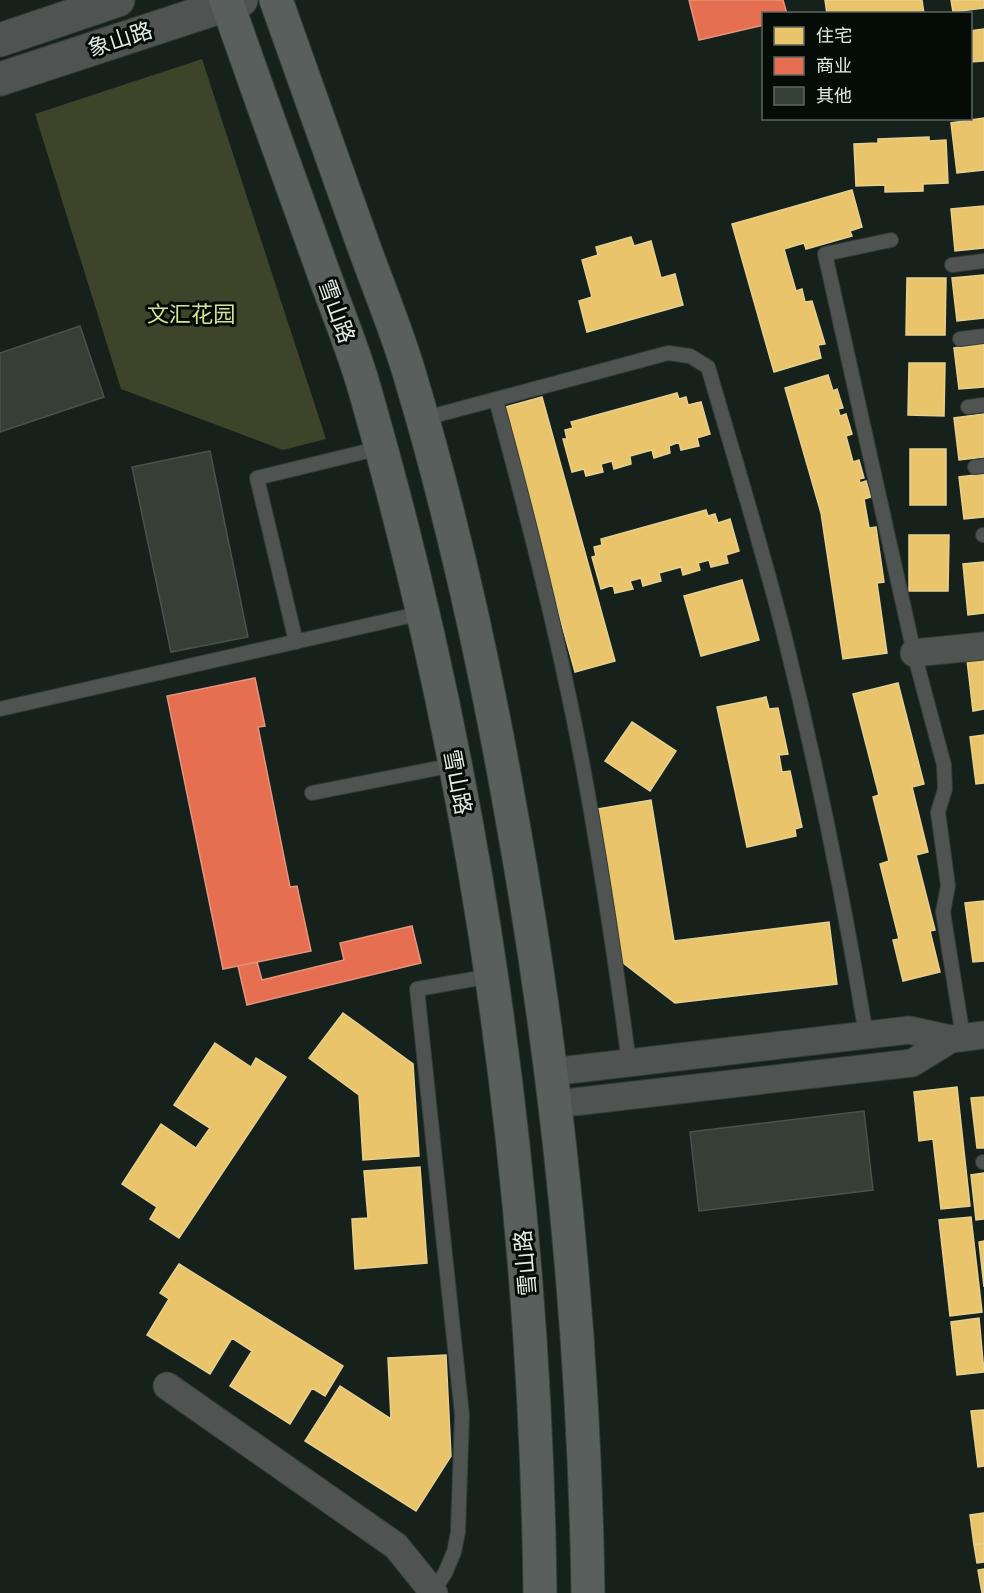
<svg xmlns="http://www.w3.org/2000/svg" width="984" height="1593" font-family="'Sofia Sans Condensed','Noto Sans SC',sans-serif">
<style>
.green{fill:#3e4429}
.homes{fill:#e9c46a;stroke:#e6d08f;stroke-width:1.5}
.shops{fill:#e76f51;stroke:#e5947e;stroke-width:1.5}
.building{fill:#343f35;stroke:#4b524d;stroke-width:1.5}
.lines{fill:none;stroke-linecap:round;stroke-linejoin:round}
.service-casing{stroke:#333d38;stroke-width:16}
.minor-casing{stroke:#333d38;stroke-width:29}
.tertiary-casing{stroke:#333d38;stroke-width:35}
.secondary-casing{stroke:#333d38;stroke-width:35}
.service{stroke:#4f5352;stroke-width:14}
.minor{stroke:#4f5352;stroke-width:27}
.tertiary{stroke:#4f5352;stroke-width:33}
.secondary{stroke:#595f5d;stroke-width:33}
.labels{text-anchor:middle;stroke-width:6;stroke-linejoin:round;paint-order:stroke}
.street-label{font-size:22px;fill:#e0ece6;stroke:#050c08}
.park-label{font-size:22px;fill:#d3e395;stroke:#050c08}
</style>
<rect width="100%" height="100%" fill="#16211c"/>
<!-- green -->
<path class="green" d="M 202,59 L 326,439 L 283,450 L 121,389 L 35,114 Z"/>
<!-- homes -->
<path class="homes" d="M 825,0 L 922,0 L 924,14 L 827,14 Z
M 951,0 L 984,0 L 984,8 L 953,12 Z
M 984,29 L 984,61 L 970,62 L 970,31 Z
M 984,118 L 984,170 L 957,173 L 951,123 Z
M 929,137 L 929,141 L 946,140 L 948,183 L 923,184 L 923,191 L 885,192 L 885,185 L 856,186 L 854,144 L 878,143 L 878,139 Z
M 852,190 L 862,227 L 850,231 L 852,236 L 806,249 L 804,243 L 784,249 L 796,291 L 802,289 L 805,302 L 812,301 L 825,344 L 818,345 L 821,358 L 774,372 L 732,224 Z
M 984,206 L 984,248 L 955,251 L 951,209 Z
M 631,237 L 634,246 L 651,241 L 661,278 L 675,274 L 683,305 L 587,332 L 579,301 L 592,297 L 582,260 L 598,255 L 596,247 Z
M 984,275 L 984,318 L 957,321 L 952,278 Z
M 907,278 L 946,278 L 945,335 L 906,335 Z
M 984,344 L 984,387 L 959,389 L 954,348 Z
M 909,363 L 945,363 L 944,416 L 908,415 Z
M 828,375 L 833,391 L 837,389 L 843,408 L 838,409 L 840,416 L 846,414 L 852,434 L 846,436 L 853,462 L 859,460 L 864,478 L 859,479 L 860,483 L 866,481 L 871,497 L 864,499 L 869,528 L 876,527 L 884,582 L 877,583 L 887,653 L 843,659 L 821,513 L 785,388 Z
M 677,393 L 679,399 L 686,397 L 688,405 L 701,402 L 710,434 L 697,438 L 699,446 L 681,450 L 679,442 L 669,446 L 670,453 L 654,458 L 652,450 L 630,456 L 631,464 L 614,469 L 612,461 L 601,464 L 603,472 L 586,476 L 584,469 L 572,472 L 563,439 L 567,439 L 565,430 L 573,428 L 571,422 Z
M 542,397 L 615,661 L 575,672 L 502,408 Z
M 984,414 L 984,457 L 959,460 L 954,418 Z
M 910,449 L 946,449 L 946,505 L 910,505 Z
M 984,474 L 984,517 L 964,519 L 959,477 Z
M 706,510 L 708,516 L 715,514 L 718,523 L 730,519 L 739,551 L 726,555 L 728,563 L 711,567 L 709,560 L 698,563 L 700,570 L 683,575 L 681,567 L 659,573 L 661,581 L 643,586 L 641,578 L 630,581 L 633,589 L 615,593 L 613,585 L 601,589 L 592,557 L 596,556 L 594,547 L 602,545 L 601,539 Z
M 909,535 L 949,535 L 948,591 L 909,591 Z
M 984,562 L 984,613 L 968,615 L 963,564 Z
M 742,580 L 759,640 L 701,656 L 684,596 Z
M 984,658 L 984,709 L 973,711 L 967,660 Z
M 898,683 L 924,784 L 912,787 L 928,852 L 916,855 L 935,930 L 930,931 L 940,972 L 903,981 L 893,940 L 899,939 L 880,864 L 889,861 L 873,797 L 879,795 L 853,694 Z
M 766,697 L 769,709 L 778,708 L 788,754 L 779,755 L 782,772 L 790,771 L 802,827 L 795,829 L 796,836 L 747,847 L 717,707 Z
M 632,722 L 676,751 L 650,791 L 605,761 Z
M 984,735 L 984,783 L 976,784 L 970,737 Z
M 651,800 L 674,941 L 829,922 L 837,984 L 675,1003 L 622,962 L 597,809 Z
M 984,901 L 984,961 L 973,962 L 965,903 Z
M 343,1013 L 413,1064 L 419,1156 L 363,1160 L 359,1095 L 309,1058 Z
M 215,1043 L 251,1067 L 256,1058 L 286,1077 L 179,1238 L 150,1219 L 157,1207 L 122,1184 L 161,1124 L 196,1148 L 210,1128 L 174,1105 Z
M 957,1087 L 970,1206 L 941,1209 L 933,1139 L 919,1141 L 914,1092 Z
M 984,1097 L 984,1148 L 977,1148 L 971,1098 Z
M 420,1167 L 427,1263 L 355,1269 L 352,1219 L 368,1218 L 364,1171 Z
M 984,1173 L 984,1219 L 976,1220 L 971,1175 Z
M 971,1217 L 982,1312 L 950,1316 L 939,1220 Z
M 984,1241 L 984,1287 L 979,1242 Z
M 179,1264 L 343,1366 L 325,1396 L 312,1388 L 290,1424 L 230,1386 L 252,1351 L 232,1338 L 210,1374 L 147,1335 L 169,1299 L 160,1293 Z
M 979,1318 L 984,1372 L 957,1375 L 951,1322 Z
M 446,1355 L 451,1456 L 416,1511 L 305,1441 L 340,1386 L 391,1419 L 388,1358 Z
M 984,1410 L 984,1466 L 978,1467 L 971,1411 Z
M 984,1513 L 984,1543 L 974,1545 L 970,1515 Z
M 984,1543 L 984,1562 L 977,1563 L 974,1545 Z
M 984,1569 L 984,1593 L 982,1593 L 978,1570 Z"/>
<!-- shops -->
<path class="shops" d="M 689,0 L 783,0 L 787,14 L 764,14 L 764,25 L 699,40 Z
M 255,678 L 265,726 L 258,727 L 290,887 L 297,886 L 311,951 L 223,969 L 167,696 Z
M 412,926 L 421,963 L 247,1005 L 238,966 L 257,962 L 262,980 L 344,960 L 340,943 Z"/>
<!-- building -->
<path class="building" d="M 80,326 L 104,397 L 0,432 L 0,353 Z
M 210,451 L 248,637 L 171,652 L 132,467 Z
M 864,1111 L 873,1190 L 699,1211 L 690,1132 Z"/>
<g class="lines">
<!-- service casing -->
<g class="service-casing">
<path id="service" d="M 891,240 L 825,254 L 914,653 L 944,765 L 945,789 L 938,812 L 948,886 L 943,912 L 963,1037
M 952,265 L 984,261
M 960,339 L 984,336
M 496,400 C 529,521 560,643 583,767 C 601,865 616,964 629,1063
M 968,407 L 984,405
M 422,419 L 668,353 L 690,356 L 708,367 C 734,456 761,544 784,634 C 817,767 844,900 866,1035
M 975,467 L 984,466
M 983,535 L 984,535
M 296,642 L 257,478 L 380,448
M 0,709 L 422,613
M 312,793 L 454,765
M 983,1162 L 984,1162
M 433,1592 L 445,1573 L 454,1552 L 458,1532 L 462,1415 L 417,989 L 491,976"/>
</g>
<!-- minor casing -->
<g class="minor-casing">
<path id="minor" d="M 914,653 L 984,646
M 551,1072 L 909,1030 L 951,1039 L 984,1035
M 556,1104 L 912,1063 L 951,1039
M 167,1386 L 396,1546 L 434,1593"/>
</g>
<!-- tertiary casing -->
<g class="tertiary-casing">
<path id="tertiary" d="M 0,40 L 118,0
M 0,79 L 241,0"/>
</g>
<!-- secondary casing -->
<g class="secondary-casing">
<path id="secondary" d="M 226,0 C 257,88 288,175 320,263 C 335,306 354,350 366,394 C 478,783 535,1189 540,1593
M 276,0 C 305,82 335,165 364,247 C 380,291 398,334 411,379 C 454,523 486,670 512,818 C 558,1074 584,1333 588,1593"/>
</g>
<!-- service -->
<use href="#service" class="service"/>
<!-- minor -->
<use href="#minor" class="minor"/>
<!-- tertiary -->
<use href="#tertiary" class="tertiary"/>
<!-- secondary -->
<use href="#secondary" class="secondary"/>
</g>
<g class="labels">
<!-- street labels -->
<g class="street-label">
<text transform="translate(120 39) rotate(-18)" y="8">象山路</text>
<text transform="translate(337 311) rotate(70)" y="8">雪山路</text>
<text transform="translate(458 782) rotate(79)" y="8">雪山路</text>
<text transform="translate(525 1263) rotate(-95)" y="8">雪山路</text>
</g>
<!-- park labels -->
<g class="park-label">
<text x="191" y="322">文汇花园</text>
</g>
</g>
<!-- legend -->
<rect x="762" y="12" width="210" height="108" fill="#050c08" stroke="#5d6661" stroke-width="1.5"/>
<rect x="774" y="27" width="30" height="18" fill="#e9c46a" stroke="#5d6661" stroke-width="1.5"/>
<text x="816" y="42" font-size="18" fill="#e0ece6">住宅</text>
<rect x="774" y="57" width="30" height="18" fill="#e76f51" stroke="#5d6661" stroke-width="1.5"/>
<text x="816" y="72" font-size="18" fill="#e0ece6">商业</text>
<rect x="774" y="87" width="30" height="18" fill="#343f35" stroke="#5d6661" stroke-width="1.5"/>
<text x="816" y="102" font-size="18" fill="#e0ece6">其他</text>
</svg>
